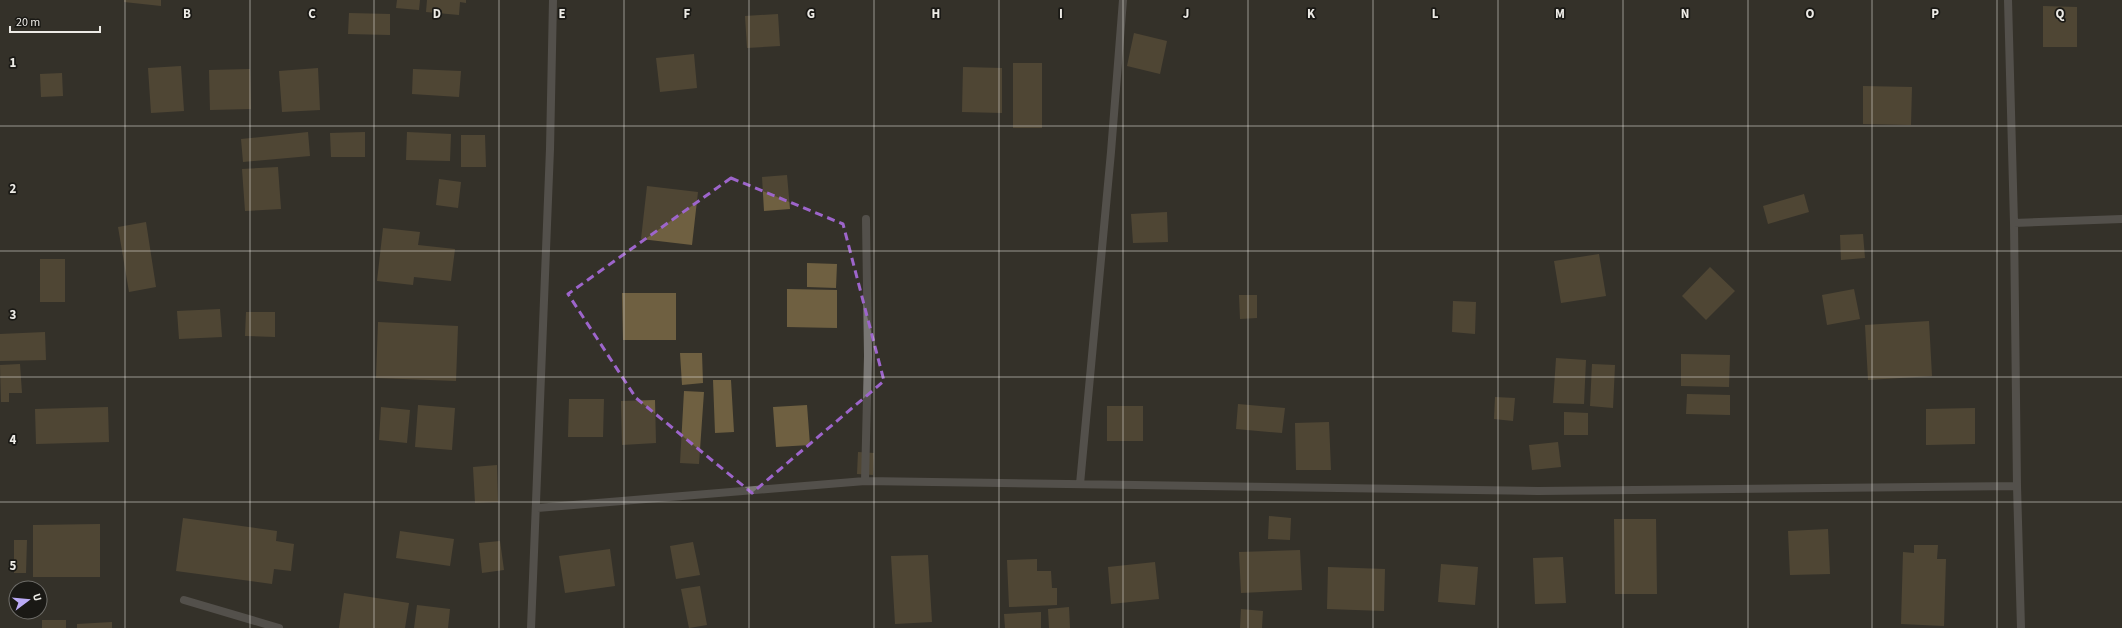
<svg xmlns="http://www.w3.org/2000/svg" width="2122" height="628" font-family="'Source Sans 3',sans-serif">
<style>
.building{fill:#6f6041}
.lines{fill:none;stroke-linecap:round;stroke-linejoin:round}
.minor{stroke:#787673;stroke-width:8}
.marked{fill:none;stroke:#9d65cb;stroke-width:3;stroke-dasharray:8 5;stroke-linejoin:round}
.grid{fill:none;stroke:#edebe6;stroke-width:1;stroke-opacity:0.55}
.grid-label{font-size:13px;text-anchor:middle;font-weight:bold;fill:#edebe6;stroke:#1a1915;stroke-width:3.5;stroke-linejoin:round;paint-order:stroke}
</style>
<rect width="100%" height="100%" fill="#343129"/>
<!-- building -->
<path class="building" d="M 124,0 L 161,0 L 161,6 L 124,2 Z
M 397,0 L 420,0 L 419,10 L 396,8 Z
M 427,0 L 466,0 L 466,3 L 460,2 L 459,15 L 426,12 Z
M 2043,6 L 2077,7 L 2077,47 L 2043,47 Z
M 349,13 L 390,14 L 390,35 L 348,34 Z
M 778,14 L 780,46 L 747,48 L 745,16 Z
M 1134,33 L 1167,41 L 1160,74 L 1127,66 Z
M 694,54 L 697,88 L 660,92 L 656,58 Z
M 1013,63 L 1042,63 L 1042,128 L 1013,128 Z
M 181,66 L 184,111 L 151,113 L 148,68 Z
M 963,67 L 1002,68 L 1002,113 L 962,112 Z
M 318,68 L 320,110 L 282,112 L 279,71 Z
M 250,69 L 251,109 L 210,110 L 209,70 Z
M 413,69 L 461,71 L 459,97 L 412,94 Z
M 62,73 L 63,96 L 41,97 L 40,74 Z
M 1863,86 L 1912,87 L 1911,125 L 1863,124 Z
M 308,132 L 310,156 L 243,162 L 241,139 Z
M 365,132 L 365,157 L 331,157 L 330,133 Z
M 407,132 L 451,134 L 450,161 L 406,160 Z
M 461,135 L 485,135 L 486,167 L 461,167 Z
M 278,167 L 281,209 L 245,211 L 242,169 Z
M 787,175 L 790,209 L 764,211 L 762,177 Z
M 439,179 L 461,182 L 458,208 L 436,205 Z
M 647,186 L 698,192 L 692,245 L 641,239 Z
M 1804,194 L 1809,212 L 1768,224 L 1763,206 Z
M 1167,212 L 1168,242 L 1133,243 L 1131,214 Z
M 146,222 L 156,287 L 129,292 L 118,227 Z
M 383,228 L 420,232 L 418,245 L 455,249 L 451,281 L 414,277 L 413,285 L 377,281 Z
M 1863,234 L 1865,258 L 1841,260 L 1840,235 Z
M 1599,254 L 1606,296 L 1561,303 L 1554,261 Z
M 40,259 L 65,259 L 65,302 L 40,302 Z
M 807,263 L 837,264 L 836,288 L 807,287 Z
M 1710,267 L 1735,291 L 1706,320 L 1682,296 Z
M 787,289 L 837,290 L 837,328 L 787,327 Z
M 1854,289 L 1860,319 L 1827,325 L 1822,295 Z
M 622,293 L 676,293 L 676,340 L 623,340 Z
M 1239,295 L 1257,295 L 1257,318 L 1240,319 Z
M 1453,301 L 1476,302 L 1475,334 L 1452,332 Z
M 220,309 L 222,337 L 179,339 L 177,311 Z
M 246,312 L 275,312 L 275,337 L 245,336 Z
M 1929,321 L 1932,376 L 1868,380 L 1865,325 Z
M 378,322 L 458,326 L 456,381 L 376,378 Z
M 45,332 L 46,360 L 0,361 L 0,334 Z
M 680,353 L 702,353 L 703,383 L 682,385 Z
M 1681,354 L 1730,355 L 1729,387 L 1681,386 Z
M 1556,358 L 1586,360 L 1584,404 L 1553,403 Z
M 20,364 L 22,393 L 9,393 L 9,402 L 1,402 L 0,365 Z
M 1592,364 L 1615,365 L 1613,408 L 1590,406 Z
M 713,380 L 731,380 L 734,432 L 715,433 Z
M 684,391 L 704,392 L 699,464 L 680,463 Z
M 1687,394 L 1730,395 L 1730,415 L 1686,414 Z
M 1495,397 L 1515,398 L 1513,421 L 1494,419 Z
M 569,399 L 604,399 L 603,437 L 568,437 Z
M 655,400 L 656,443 L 622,445 L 621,401 Z
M 1238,404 L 1285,408 L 1282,433 L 1236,429 Z
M 418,405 L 455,408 L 452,450 L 415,447 Z
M 807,405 L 810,445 L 776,447 L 773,407 Z
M 1107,406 L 1143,406 L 1143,441 L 1107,441 Z
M 108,407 L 109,442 L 36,444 L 35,409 Z
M 381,407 L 410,410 L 407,443 L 379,440 Z
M 1975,408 L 1975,444 L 1926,445 L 1926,409 Z
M 1564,412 L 1588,413 L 1588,435 L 1564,435 Z
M 1329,422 L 1331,470 L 1296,470 L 1295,423 Z
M 1558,442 L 1561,467 L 1532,470 L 1529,445 Z
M 858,452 L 874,453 L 873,475 L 857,474 Z
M 497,465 L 498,502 L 475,503 L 473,467 Z
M 1269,516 L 1291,518 L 1290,540 L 1268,539 Z
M 183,518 L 277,531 L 276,541 L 294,544 L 291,571 L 274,569 L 272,584 L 176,571 Z
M 1614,519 L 1656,519 L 1657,594 L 1615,594 Z
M 100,524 L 100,577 L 33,577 L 33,525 Z
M 1828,529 L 1830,574 L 1790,575 L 1788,531 Z
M 400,531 L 454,539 L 450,566 L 396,558 Z
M 14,540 L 27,540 L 26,573 L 14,573 Z
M 500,541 L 504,570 L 482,573 L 479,543 Z
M 693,542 L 700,575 L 676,579 L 670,546 Z
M 1914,545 L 1938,545 L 1937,559 L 1946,559 L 1944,626 L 1901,624 L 1903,552 L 1914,553 Z
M 610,549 L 615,586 L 565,593 L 559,556 Z
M 1300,550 L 1302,590 L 1241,593 L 1239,552 Z
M 928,555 L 932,622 L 895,624 L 891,556 Z
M 1563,557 L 1566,603 L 1535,604 L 1533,558 Z
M 1037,559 L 1037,571 L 1051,571 L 1052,588 L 1057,588 L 1057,605 L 1009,607 L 1007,560 Z
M 1155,562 L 1159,599 L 1111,604 L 1108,567 Z
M 1441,564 L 1478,567 L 1475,605 L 1438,602 Z
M 1328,567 L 1385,569 L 1384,611 L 1327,609 Z
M 700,586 L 707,625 L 689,628 L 681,589 Z
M 344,593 L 409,603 L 405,628 L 339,628 Z
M 417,605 L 450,609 L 448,628 L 414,628 Z
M 1069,607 L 1070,628 L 1049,628 L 1048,609 Z
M 1241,609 L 1263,611 L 1262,628 L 1240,628 Z
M 1041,612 L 1041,628 L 1005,628 L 1004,614 Z
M 42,620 L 66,620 L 66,628 L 42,628 Z
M 112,622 L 112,628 L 77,628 L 77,624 Z"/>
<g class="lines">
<!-- minor -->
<path class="minor" d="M 2008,0 L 2014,223 L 2017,486 L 2021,628
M 2014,223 L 2122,219
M 865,481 L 868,356 L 866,219
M 1080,484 L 1111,152 L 1123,0
M 537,508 L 865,481 L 1538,491 L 2017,486
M 184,600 L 279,628
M 531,628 L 550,149 L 553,0"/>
</g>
<!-- marked area -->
<path d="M0 0H2122V628H0ZM 731,178 L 843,224 L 884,381 L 752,493 L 636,398 L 568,294 Z" fill="#343129" fill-opacity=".55" fill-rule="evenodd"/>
<path class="marked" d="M 731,178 L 843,224 L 884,381 L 752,493 L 636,398 L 568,294 Z"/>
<!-- grid -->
<path class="grid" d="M 125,0 L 125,628M 250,0 L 250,628M 374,0 L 374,628M 499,0 L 499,628M 624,0 L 624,628M 749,0 L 749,628M 874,0 L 874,628M 999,0 L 999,628M 1123,0 L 1123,628M 1248,0 L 1248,628M 1373,0 L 1373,628M 1498,0 L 1498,628M 1623,0 L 1623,628M 1748,0 L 1748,628M 1872,0 L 1872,628M 1997,0 L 1997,628M 0,126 L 2122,126M 0,251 L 2122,251M 0,377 L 2122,377M 0,502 L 2122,502"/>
<g class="grid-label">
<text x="187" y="18">B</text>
<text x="312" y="18">C</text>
<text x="437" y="18">D</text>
<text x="562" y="18">E</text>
<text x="687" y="18">F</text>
<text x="811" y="18">G</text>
<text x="936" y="18">H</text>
<text x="1061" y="18">I</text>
<text x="1186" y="18">J</text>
<text x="1311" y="18">K</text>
<text x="1435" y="18">L</text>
<text x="1560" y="18">M</text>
<text x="1685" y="18">N</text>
<text x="1810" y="18">O</text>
<text x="1935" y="18">P</text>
<text x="2060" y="18">Q</text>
<text x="13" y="67">1</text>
<text x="13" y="193">2</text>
<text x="13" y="319">3</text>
<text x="13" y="444">4</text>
<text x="13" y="570">5</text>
</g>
<!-- north arrow -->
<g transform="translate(28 600) rotate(74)"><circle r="19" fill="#1a1915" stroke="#6e6d69"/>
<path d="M0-3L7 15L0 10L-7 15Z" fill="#baaaf6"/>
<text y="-6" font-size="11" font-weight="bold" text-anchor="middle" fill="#edebe6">U</text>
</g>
<!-- scale -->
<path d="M10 26v6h90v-6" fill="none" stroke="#edebe6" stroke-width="2"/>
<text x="16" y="26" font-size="12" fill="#edebe6" stroke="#1a1915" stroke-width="3" paint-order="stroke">20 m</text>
</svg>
